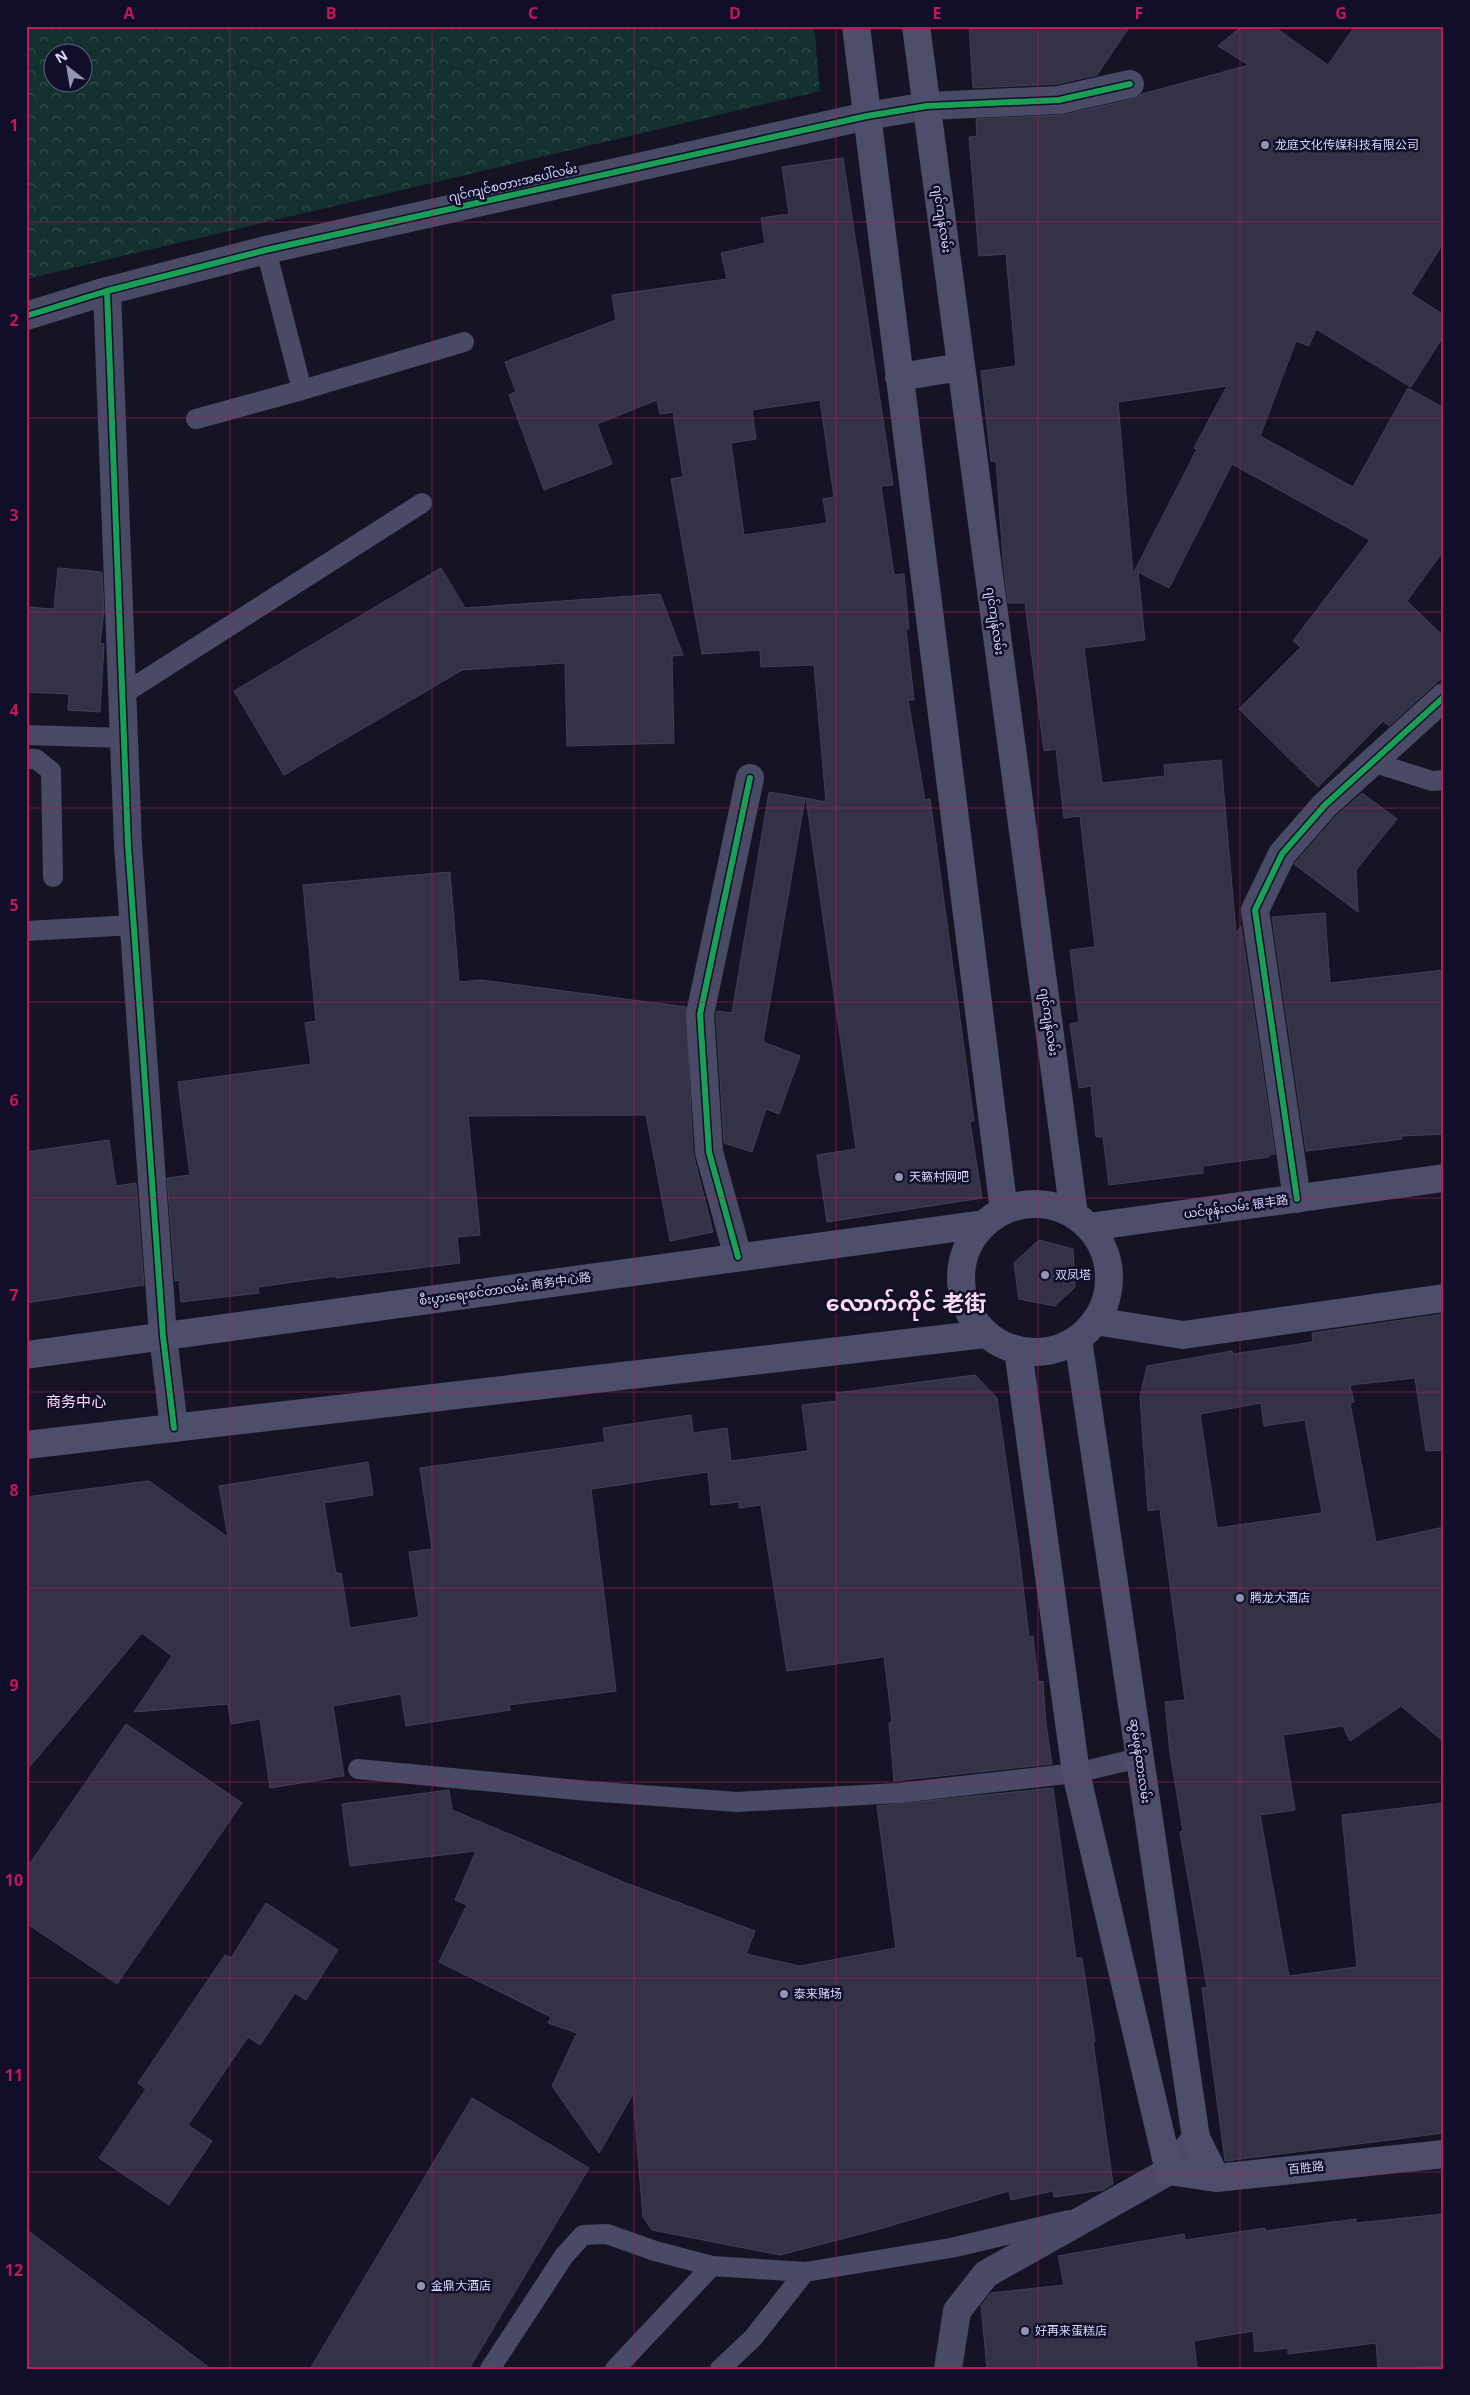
<svg xmlns="http://www.w3.org/2000/svg" width="1470" height="2395" font-family="'Open Sans','Noto Sans SC','Noto Sans Myanmar',sans-serif">
<style>
.park{fill:url(#park-crowns);fill-rule:evenodd}
.building{fill:#343246;stroke:#423f58;fill-rule:evenodd}
.lines{fill:none;stroke-linecap:round;stroke-linejoin:round}
.lane{stroke:#494a65;stroke-width:20}
.street{stroke:#494a65;stroke-width:28}
.secondary{stroke:#4d4e6b;stroke-width:28}
.cycleway-casing{stroke:#110e2a;stroke-width:9}
.cycleway{stroke:#1a9f57;stroke-width:6}
.grid{fill:none;stroke:#c2185b;stroke-width:1;stroke-opacity:0.55}
.poi-dot{fill:#9593b2;stroke:#110e2a;stroke-width:2}
.labels{text-anchor:middle;stroke-width:5;stroke-linejoin:round;paint-order:stroke}
.poi-label{font-size:12px;fill:#d9d8ff;stroke:#110e2a;text-anchor:start}
.street-label{font-size:12px;fill:#d9d8ff;stroke:#110e2a}
.quarter-label{font-size:15px;fill:#ffdaf4;stroke:#110e2a}
.town-label{font-size:22px;font-weight:bold;fill:#ffdaf4;stroke:#110e2a}
.neatline{fill:none;stroke:#c2185b;stroke-width:2}
.grid-label{font-size:16px;text-anchor:middle;font-weight:bold;fill:#c2185b}
</style>
<defs>
<pattern id="park-crowns" width="20" height="18" patternUnits="userSpaceOnUse" patternTransform="scale(1.25)"><rect width="20" height="18" fill="#12312f"/><path d="M2 6a3 3 0 1 1 6 0M12 15a3 3 0 1 1 6 0" fill="none" stroke="#344e4e"/></pattern>
</defs>
<rect width="100%" height="100%" fill="#161424"/>
<!-- park -->
<path class="park" d="M 26,26 L 814,26 L 820,91 L 26,279 ZM 52,52 L 82,52 L 82,82 L 52,82 Z"/>
<!-- building -->
<path class="building" d="M 969,26 L 1130,26 L 1097,75 L 1057,84 L 973,88 Z
M 1242,26 L 1273,26 L 1328,65 L 1355,26 L 1444,26 L 1444,242 L 1411,294 L 1444,315 L 1444,335 L 1411,387 L 1316,329 L 1309,346 L 1296,341 L 1260,436 L 1353,487 L 1408,388 L 1444,408 L 1444,550 L 1407,601 L 1444,637 L 1444,676 L 1389,726 L 1383,721 L 1318,787 L 1239,709 L 1301,647 L 1293,641 L 1370,540 L 1232,464 L 1169,588 L 1138,572 L 1145,640 L 1084,648 L 1102,783 L 1165,776 L 1164,765 L 1221,760 L 1236,933 L 1241,926 L 1275,1154 L 1269,1155 L 1269,1157 L 1203,1166 L 1203,1173 L 1109,1185 L 1103,1137 L 1096,1137 L 1091,1086 L 1079,1088 L 1070,1024 L 1079,1022 L 1070,950 L 1095,947 L 1080,816 L 1064,818 L 1056,749 L 1044,751 L 1025,603 L 1008,603 L 1003,560 L 996,461 L 991,461 L 981,371 L 1016,366 L 1006,254 L 979,256 L 969,137 L 977,136 L 976,119 L 1062,115 L 1133,99 L 1142,94 L 1249,65 L 1218,46 ZM 1227,386 L 1194,448 L 1197,449 L 1133,574 L 1118,402 Z
M 843,158 L 893,485 L 881,486 L 894,575 L 904,574 L 909,629 L 906,629 L 914,700 L 908,700 L 925,800 L 930,799 L 974,1121 L 970,1122 L 982,1198 L 827,1222 L 817,1155 L 856,1149 L 806,798 L 826,802 L 814,665 L 761,667 L 760,650 L 702,654 L 671,479 L 683,477 L 673,412 L 660,414 L 657,400 L 597,424 L 612,464 L 544,490 L 509,395 L 516,392 L 505,362 L 616,320 L 612,295 L 727,279 L 721,253 L 765,243 L 761,218 L 789,214 L 782,167 ZM 820,400 L 834,497 L 823,499 L 827,523 L 744,535 L 731,443 L 756,439 L 752,410 Z
M 58,568 L 102,572 L 104,611 L 100,643 L 104,644 L 100,712 L 68,710 L 69,694 L 26,692 L 26,607 L 54,609 Z
M 441,568 L 465,608 L 660,594 L 683,655 L 672,656 L 674,743 L 567,746 L 565,663 L 462,670 L 284,775 L 234,691 Z
M 769,792 L 805,798 L 763,1042 L 800,1056 L 779,1114 L 766,1109 L 752,1152 L 724,1143 L 716,1015 L 717,1011 L 732,1013 Z
M 1362,793 L 1397,819 L 1356,870 L 1358,912 L 1294,864 L 1336,816 Z
M 450,872 L 459,982 L 481,980 L 686,1007 L 693,1153 L 713,1232 L 670,1241 L 646,1115 L 468,1116 L 480,1235 L 457,1237 L 460,1263 L 336,1278 L 336,1276 L 258,1287 L 259,1293 L 181,1302 L 179,1280 L 175,1281 L 167,1178 L 190,1175 L 178,1082 L 311,1064 L 305,1023 L 316,1021 L 303,885 Z
M 1325,913 L 1330,983 L 1444,970 L 1444,1134 L 1401,1136 L 1402,1139 L 1306,1151 L 1272,917 Z
M 109,1140 L 116,1186 L 136,1183 L 144,1285 L 26,1303 L 26,1152 Z
M 1039,1240 L 1073,1249 L 1075,1287 L 1055,1306 L 1019,1299 L 1014,1263 Z
M 1444,1314 L 1444,1450 L 1426,1451 L 1415,1378 L 1350,1385 L 1354,1402 L 1350,1403 L 1376,1542 L 1444,1527 L 1444,1742 L 1401,1706 L 1350,1741 L 1343,1726 L 1283,1735 L 1295,1810 L 1260,1815 L 1289,1976 L 1357,1967 L 1342,1815 L 1444,1803 L 1444,2133 L 1225,2161 L 1202,1988 L 1207,1987 L 1180,1832 L 1183,1831 L 1170,1753 L 1165,1702 L 1185,1700 L 1160,1509 L 1148,1511 L 1140,1397 L 1147,1366 L 1232,1351 L 1233,1354 L 1313,1342 L 1312,1333 ZM 1261,1403 L 1264,1426 L 1305,1420 L 1322,1513 L 1217,1528 L 1200,1414 Z
M 975,1375 L 997,1398 L 1018,1544 L 1029,1637 L 1033,1636 L 1038,1682 L 1043,1681 L 1046,1724 L 1052,1764 L 894,1781 L 889,1723 L 892,1722 L 884,1657 L 787,1671 L 761,1505 L 739,1508 L 739,1502 L 711,1505 L 708,1472 L 591,1489 L 616,1691 L 509,1705 L 510,1710 L 406,1726 L 401,1694 L 333,1706 L 344,1776 L 270,1788 L 260,1719 L 231,1724 L 228,1704 L 134,1712 L 172,1656 L 142,1633 L 26,1771 L 26,1497 L 149,1481 L 228,1537 L 219,1486 L 368,1462 L 373,1495 L 324,1503 L 336,1573 L 341,1573 L 350,1628 L 419,1617 L 409,1552 L 432,1549 L 420,1468 L 605,1442 L 603,1428 L 691,1415 L 693,1433 L 727,1428 L 731,1461 L 808,1451 L 802,1405 L 837,1401 L 836,1393 Z
M 126,1724 L 242,1803 L 117,1984 L 26,1923 L 26,1869 Z
M 1053,1788 L 1076,1958 L 1082,1958 L 1095,2042 L 1093,2042 L 1113,2184 L 1103,2190 L 1054,2197 L 1053,2191 L 1011,2200 L 1009,2191 L 876,2230 L 780,2255 L 652,2230 L 643,2217 L 633,2094 L 599,2153 L 552,2086 L 577,2033 L 548,2023 L 551,2017 L 439,1962 L 467,1905 L 455,1900 L 476,1851 L 350,1866 L 342,1804 L 449,1790 L 452,1810 L 626,1883 L 755,1931 L 746,1954 L 800,1966 L 896,1948 L 877,1806 Z
M 266,1903 L 338,1950 L 306,2000 L 295,1993 L 260,2045 L 248,2037 L 188,2125 L 212,2141 L 169,2205 L 99,2158 L 146,2089 L 138,2083 L 225,1955 L 231,1958 Z
M 472,2098 L 589,2168 L 469,2369 L 310,2369 Z
M 1444,2214 L 1444,2366 L 1378,2369 L 1376,2343 L 1288,2354 L 1288,2348 L 1255,2352 L 1253,2331 L 1194,2341 L 1197,2369 L 987,2369 L 981,2306 L 991,2293 L 1064,2285 L 1058,2256 L 1184,2234 L 1185,2240 L 1265,2228 L 1265,2231 L 1356,2219 L 1356,2223 Z
M 26,2229 L 211,2369 L 26,2369 Z"/>
<g class="lines">
<!-- lane -->
<path class="lane" d="M 266,250 L 302,390 L 464,342
M 196,419 L 302,390
M 123,694 L 422,503
M 26,735 L 124,738
M 26,759 L 36,759 L 51,771 L 53,877
M 1372,762 L 1432,781 L 1444,780
M 26,931 L 134,925
M 358,1769 L 588,1791 L 737,1802 L 899,1793 L 1076,1773 L 1139,1758
M 490,2369 L 564,2256 L 583,2235 L 607,2234 L 655,2251 L 712,2266 L 805,2272 L 951,2248 L 1069,2220
M 615,2369 L 712,2266
M 720,2369 L 753,2338 L 805,2272"/>
<!-- street -->
<path class="street" d="M 107,291 L 128,845 L 163,1336 L 174,1428
M 26,316 L 107,291 L 266,250 L 867,116 L 927,106 L 1059,100 L 1130,84
M 1297,1199 L 1255,910 L 1282,854 L 1325,805 L 1444,697
M 738,1257 L 709,1152 L 700,1014 L 750,778
M 948,2369 L 957,2311 L 986,2274 L 1169,2171 L 1196,2138"/>
<!-- secondary -->
<path class="secondary" d="M 856,26 L 1004,1211
M 916,26 L 1074,1215
M 899,377 L 961,367
M961 1278a74 74 0 1 1 148 0a74 74 0 1 1-148 0Z
M 1089,1227 L 1444,1178
M 1095,1321 L 1183,1335 L 1444,1298
M 1078,1339 L 1196,2138 L 1216,2178
M 1018,1350 L 1076,1773 L 1169,2171 L 1216,2178 L 1444,2154
M 26,1355 L 984,1224
M 26,1445 L 985,1334"/>
<!-- cycleway casing -->
<g class="cycleway-casing">
<path id="cycleway" d="M 107,291 L 128,845 L 163,1336 L 174,1428
M 26,316 L 107,291 L 266,250 L 867,116 L 927,106 L 1059,100 L 1130,84
M 1297,1199 L 1255,910 L 1282,854 L 1325,805 L 1444,697
M 738,1257 L 709,1152 L 700,1014 L 750,778"/>
</g>
<!-- cycleway -->
<use href="#cycleway" class="cycleway"/>
</g>
<!-- grid -->
<path class="grid" d="M 230,26 L 230,2369M 432,26 L 432,2369M 634,26 L 634,2369M 836,26 L 836,2369M 1038,26 L 1038,2369M 1240,26 L 1240,2369M 26,222 L 1444,222M 26,418 L 1444,418M 26,612 L 1444,612M 26,808 L 1444,808M 26,1002 L 1444,1002M 26,1198 L 1444,1198M 26,1392 L 1444,1392M 26,1588 L 1444,1588M 26,1782 L 1444,1782M 26,1978 L 1444,1978M 26,2172 L 1444,2172"/>
<!-- markers -->
<g class="poi-dot">
<circle cx="1265" cy="145" r="5"/>
<circle cx="899" cy="1177" r="5"/>
<circle cx="1045" cy="1275" r="5"/>
<circle cx="1240" cy="1598" r="5"/>
<circle cx="784" cy="1994" r="5"/>
<circle cx="421" cy="2286" r="5"/>
<circle cx="1025" cy="2331" r="5"/>
</g>
<g class="labels">
<!-- poi labels -->
<g class="poi-label">
<text x="1275" y="149">龙庭文化传媒科技有限公司</text>
<text x="909" y="1181">天籁村网吧</text>
<text x="1055" y="1279">双凤塔</text>
<text x="1250" y="1602">腾龙大酒店</text>
<text x="794" y="1998">泰来赌场</text>
<text x="431" y="2290">金鼎大酒店</text>
<text x="1035" y="2335">好再来蛋糕店</text>
</g>
<!-- street labels -->
<g class="street-label">
<text transform="translate(513 183) rotate(-13)" y="4">ဂျင်ကျင်စတားအပေါ်လမ်း</text>
<text transform="translate(942 219) rotate(82)" y="4">ဂျင်ကျန်လမ်း</text>
<text transform="translate(995 621) rotate(82)" y="4">ဂျင်ကျန်လမ်း</text>
<text transform="translate(1049 1022) rotate(82)" y="4">ဂျင်ကျန်လမ်း</text>
<text transform="translate(1236 1207) rotate(-8)" y="4">ယင်ဖုန်းလမ်း 银丰路</text>
<text transform="translate(505 1289) rotate(-8)" y="4">စီးပွားရေးစင်တာလမ်း 商务中心路</text>
<text transform="translate(1140 1761) rotate(82)" y="4">ဆွမ်ဖုန်ထားလမ်း</text>
<text transform="translate(1306 2168) rotate(-6)" y="4">百胜路</text>
</g>
<!-- quarter labels -->
<g class="quarter-label">
<text x="76" y="1407">商务中心</text>
</g>
<!-- town labels -->
<g class="town-label">
<text x="906" y="1311">လောက်ကိုင် 老街</text>
</g>
</g>
<!-- border -->
<rect width="1470" height="2395" fill="none" stroke="#110e2a" stroke-width="55"/>
<!-- north arrow -->
<g transform="translate(68 68) rotate(329)"><circle r="24" fill="#110e2a" stroke="#615f7f"/>
<path d="M0-4L9 19L0 12L-9 19Z" fill="#9593b2"/>
<text y="-8" font-size="14" font-weight="bold" text-anchor="middle" fill="#d9d8ff">N</text>
</g>
<rect x="28" y="28" width="1414" height="2340" class="neatline"/>
<g class="grid-label">
<text x="129" y="19">A</text>
<text x="331" y="19">B</text>
<text x="533" y="19">C</text>
<text x="735" y="19">D</text>
<text x="937" y="19">E</text>
<text x="1139" y="19">F</text>
<text x="1341" y="19">G</text>
<text x="14" y="131">1</text>
<text x="14" y="326">2</text>
<text x="14" y="521">3</text>
<text x="14" y="716">4</text>
<text x="14" y="911">5</text>
<text x="14" y="1106">6</text>
<text x="14" y="1301">7</text>
<text x="14" y="1496">8</text>
<text x="14" y="1691">9</text>
<text x="14" y="1886">10</text>
<text x="14" y="2081">11</text>
<text x="14" y="2276">12</text>
</g>
</svg>
